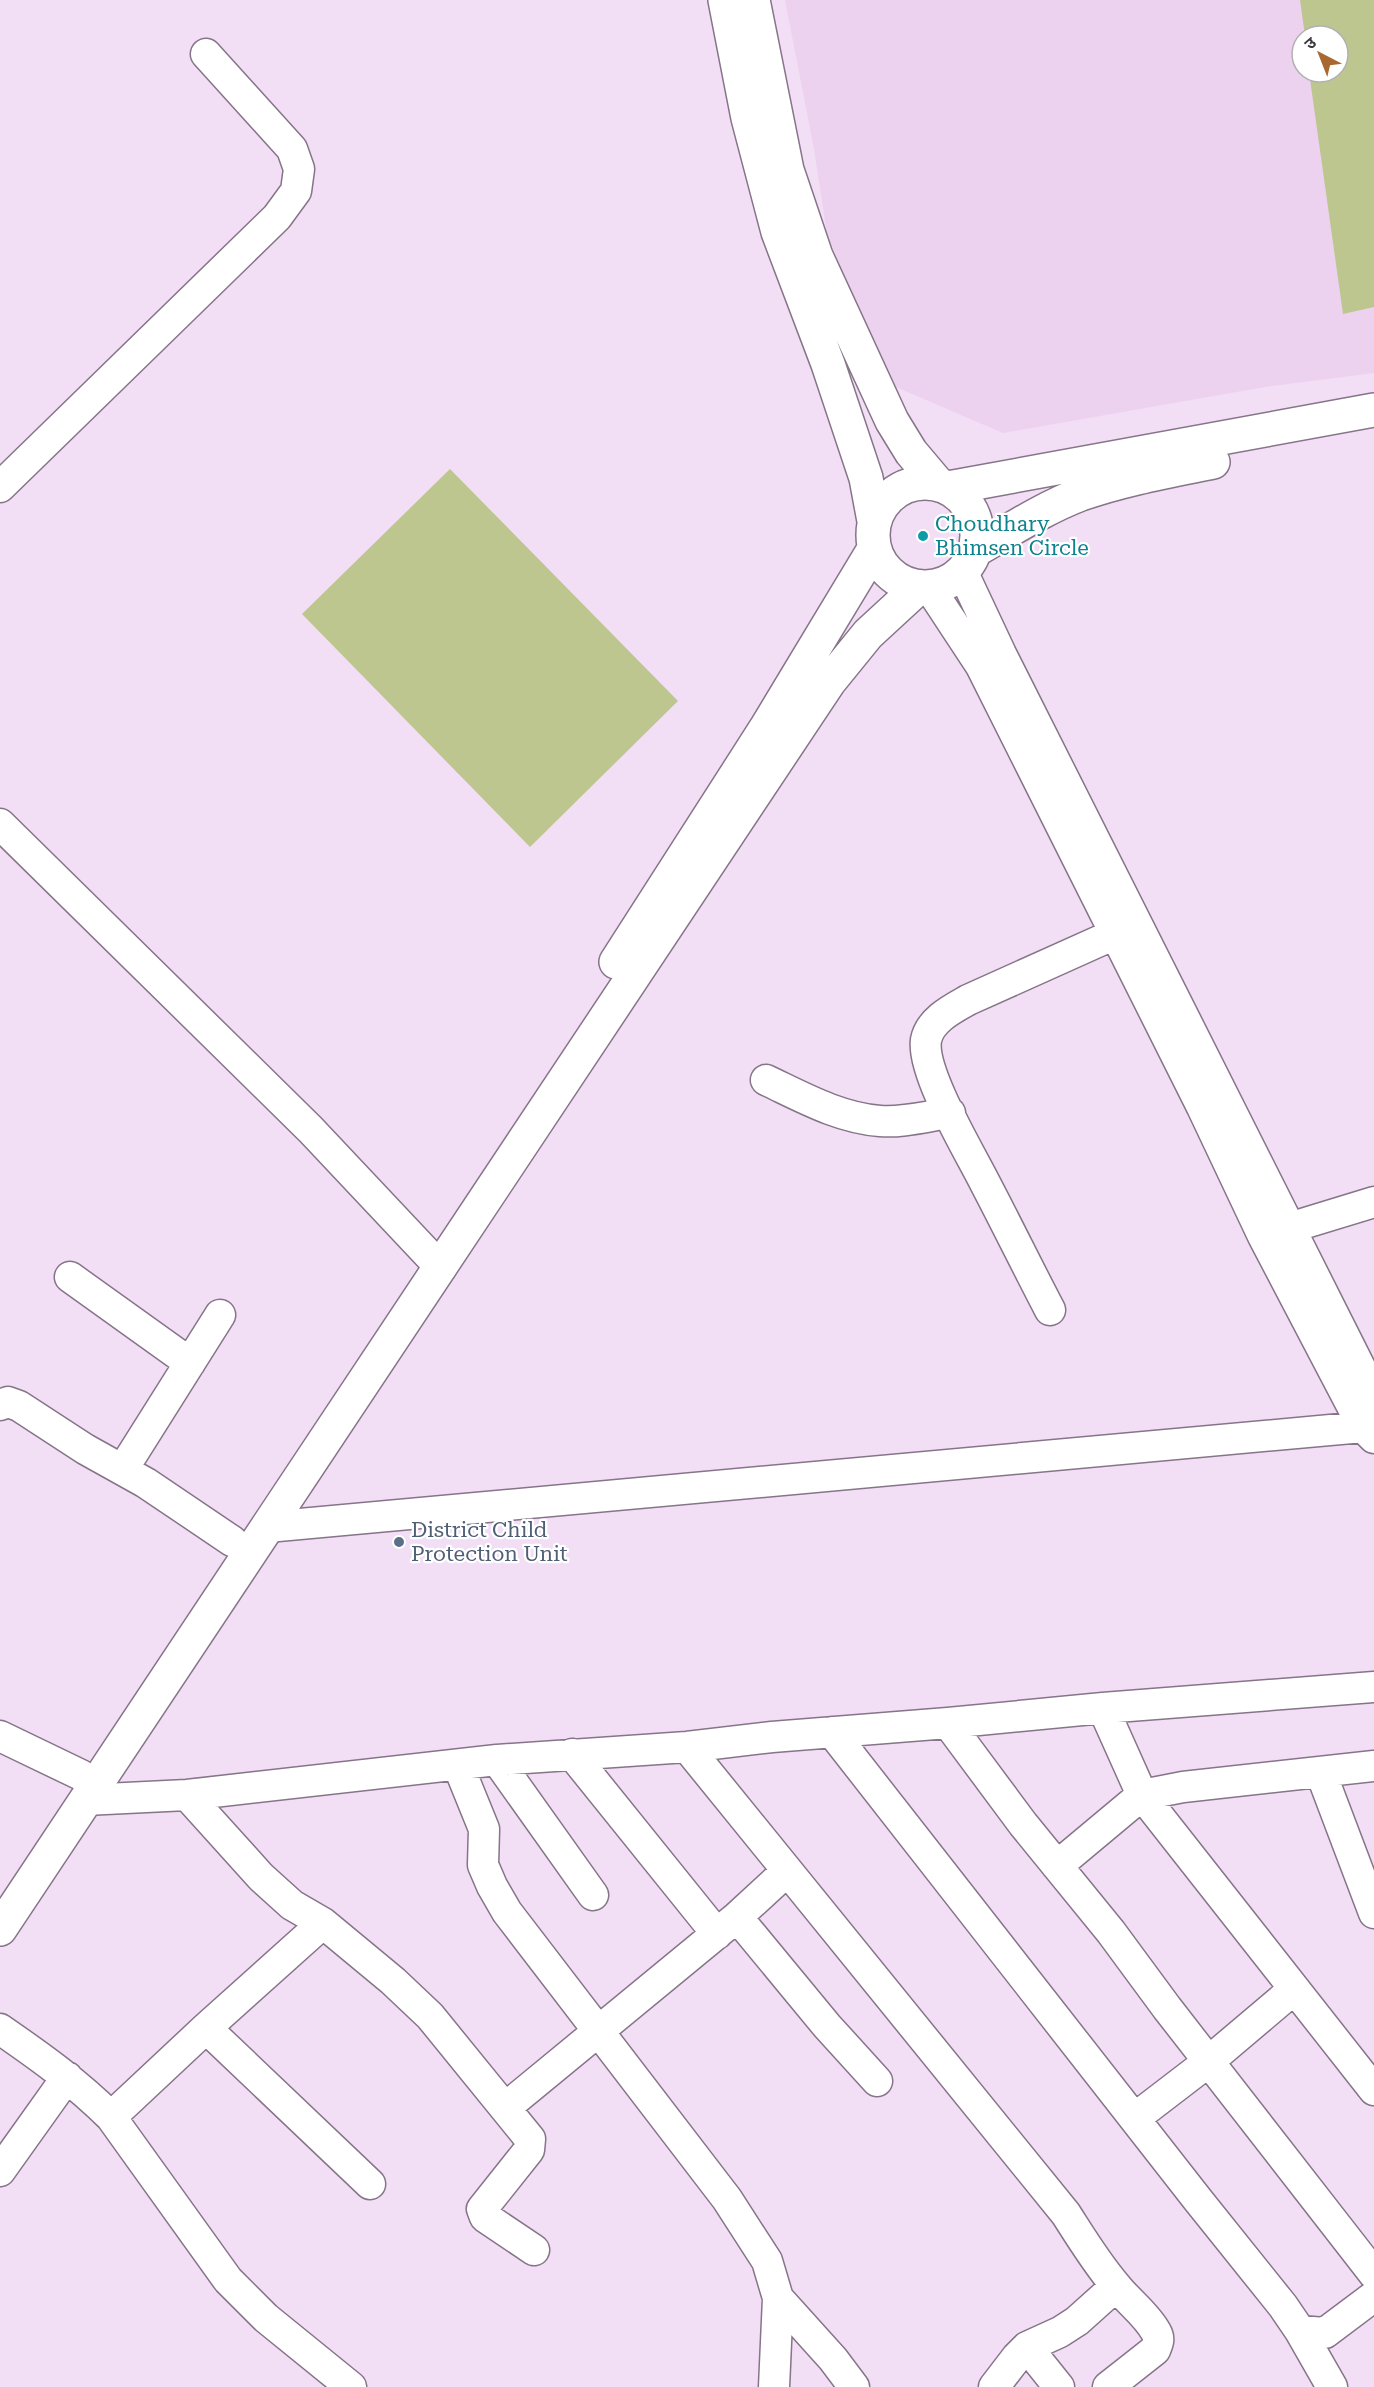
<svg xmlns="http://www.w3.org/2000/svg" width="1374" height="2387" font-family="'Roboto Serif','Noto Sans Devanagari',serif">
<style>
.built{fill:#ecd2ee;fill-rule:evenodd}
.green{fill:#bdc68e}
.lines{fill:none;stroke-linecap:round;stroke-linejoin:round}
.minor-casing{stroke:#867488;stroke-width:33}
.major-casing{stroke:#867488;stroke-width:36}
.minor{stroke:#fff;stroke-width:30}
.major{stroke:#fff;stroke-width:33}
.culture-dot{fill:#0f9aa8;stroke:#fff;stroke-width:2}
.service-dot{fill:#5c6f8a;stroke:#fff;stroke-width:2}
.labels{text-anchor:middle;stroke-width:4.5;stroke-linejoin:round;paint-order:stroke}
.culture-label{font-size:21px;fill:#0d838f;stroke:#fff;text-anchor:start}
.service-label{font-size:21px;fill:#4e5e75;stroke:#fff;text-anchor:start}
</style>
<rect width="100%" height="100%" fill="#f2def5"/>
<!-- built -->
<path class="built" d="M 785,0 L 1374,0 L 1374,373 L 1265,387 L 1003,433 L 889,384 L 827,234 L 814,149 ZM 1302,36 L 1338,36 L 1338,72 L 1302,72 Z"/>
<!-- green -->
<path class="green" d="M 1300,0 L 1374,0 L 1374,307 L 1343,314 L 1309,72 L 1338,72 L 1338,36 L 1305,36 Z
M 450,469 L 678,701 L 530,847 L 302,614 Z"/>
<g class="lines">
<!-- minor casing -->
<g class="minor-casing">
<path id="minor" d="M 0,487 L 277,217 L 296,191 L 299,169 L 292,149 L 206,54
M 962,571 L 1001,654 L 1374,1395
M 929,587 L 981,666 L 1202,1107 L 1263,1236 L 1363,1427 L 1374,1438
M 0,824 L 311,1130 L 441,1268
M 766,1080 C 802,1097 839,1118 880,1121 C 902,1123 928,1116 950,1113
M 1289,1228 L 1374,1202
M 70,1277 L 190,1363
M 1050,1310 C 1028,1268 1007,1225 985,1183 C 970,1153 921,1072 926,1040 C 930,1020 952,1009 968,1000 L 1115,934
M 0,1405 L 8,1402 L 19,1406 L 85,1449 L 146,1483 L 232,1541
M 123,1469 L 220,1315
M 267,1527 L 1363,1427 L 1374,1424
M 1103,1708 L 1142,1795 L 1374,2090
M 948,1723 L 1023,1824 L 1111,1932 L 1167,2008 L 1374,2274
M 832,1732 L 1198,2200 L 1283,2306 L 1300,2331 L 1332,2387
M 0,1736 L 81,1775
M 687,1747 L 1066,2214 C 1082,2239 1097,2264 1117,2287 C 1129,2302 1147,2315 1156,2332 C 1160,2339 1158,2343 1155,2350 L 1108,2387
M 572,1754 L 717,1934
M 497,1760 L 593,1895
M 458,1765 L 484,1829 L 483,1865 L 492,1886 L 507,1912 L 727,2199 L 767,2261 L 778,2298 L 774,2387
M 1321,1773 L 1374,1913
M 187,1795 L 261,1877 L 292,1905 L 323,1923 L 393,1981 L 430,2016 L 530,2139 L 529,2150 L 482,2209 L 485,2217 L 534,2250
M 85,1800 L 187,1795 L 497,1760 L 687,1747 L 772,1737 L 948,1723 L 1103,1708 L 1374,1687
M 1057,1866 L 1142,1795 L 1183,1787 L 1374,1766
M 737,1917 L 827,2026 L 877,2081
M 206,2028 L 370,2184
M 0,2029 C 39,2056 77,2083 111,2117 L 228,2280 L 266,2318 L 351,2387
M 505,2108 L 737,1917 L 787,1871
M 111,2117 L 206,2028 L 323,1923
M 1135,2118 L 1208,2062 L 1293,1990
M 0,2171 L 67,2077
M 778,2298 L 833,2359 L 854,2387
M 1300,2331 L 1325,2333 L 1373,2297
M 1027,2347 L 1059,2387
M 994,2387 L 1017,2357 L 1027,2347 L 1060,2332 L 1077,2321 L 1116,2286"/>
</g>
<!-- major casing -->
<g class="major-casing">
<path id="major" d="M 725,0 L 748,118 L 778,232 L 828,364 L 866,478 L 874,521
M 753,0 L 787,170 L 816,256 L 892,421 L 911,452 L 938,484
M873 535a52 52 0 1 1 104 0a52 52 0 1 1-104 0Z
M 948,488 L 1374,410
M 974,551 C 1009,531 1044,508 1081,494 C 1124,479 1169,471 1213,462
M 616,962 L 766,728 L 874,549
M 0,1929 L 829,682 L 868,634 L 919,587"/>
</g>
<!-- minor -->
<use href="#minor" class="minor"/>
<!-- major -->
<use href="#major" class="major"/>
</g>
<!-- markers -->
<circle class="culture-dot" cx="923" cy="536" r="6"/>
<circle class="service-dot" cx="399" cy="1542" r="6"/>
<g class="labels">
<!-- culture labels -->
<g class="culture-label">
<text x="935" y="531">Choudhary<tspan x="935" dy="24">Bhimsen Circle</tspan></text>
</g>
<!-- service labels -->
<g class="service-label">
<text x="411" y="1537">District Child<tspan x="411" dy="24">Protection Unit</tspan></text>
</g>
</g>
<!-- north arrow -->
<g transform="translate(1320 54) rotate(318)"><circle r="28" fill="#ffffff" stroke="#b3b0b3" stroke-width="1.5"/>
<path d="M0-4.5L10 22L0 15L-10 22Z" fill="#a86830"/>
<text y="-9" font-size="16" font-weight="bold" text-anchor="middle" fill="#413942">उ</text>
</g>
</svg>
